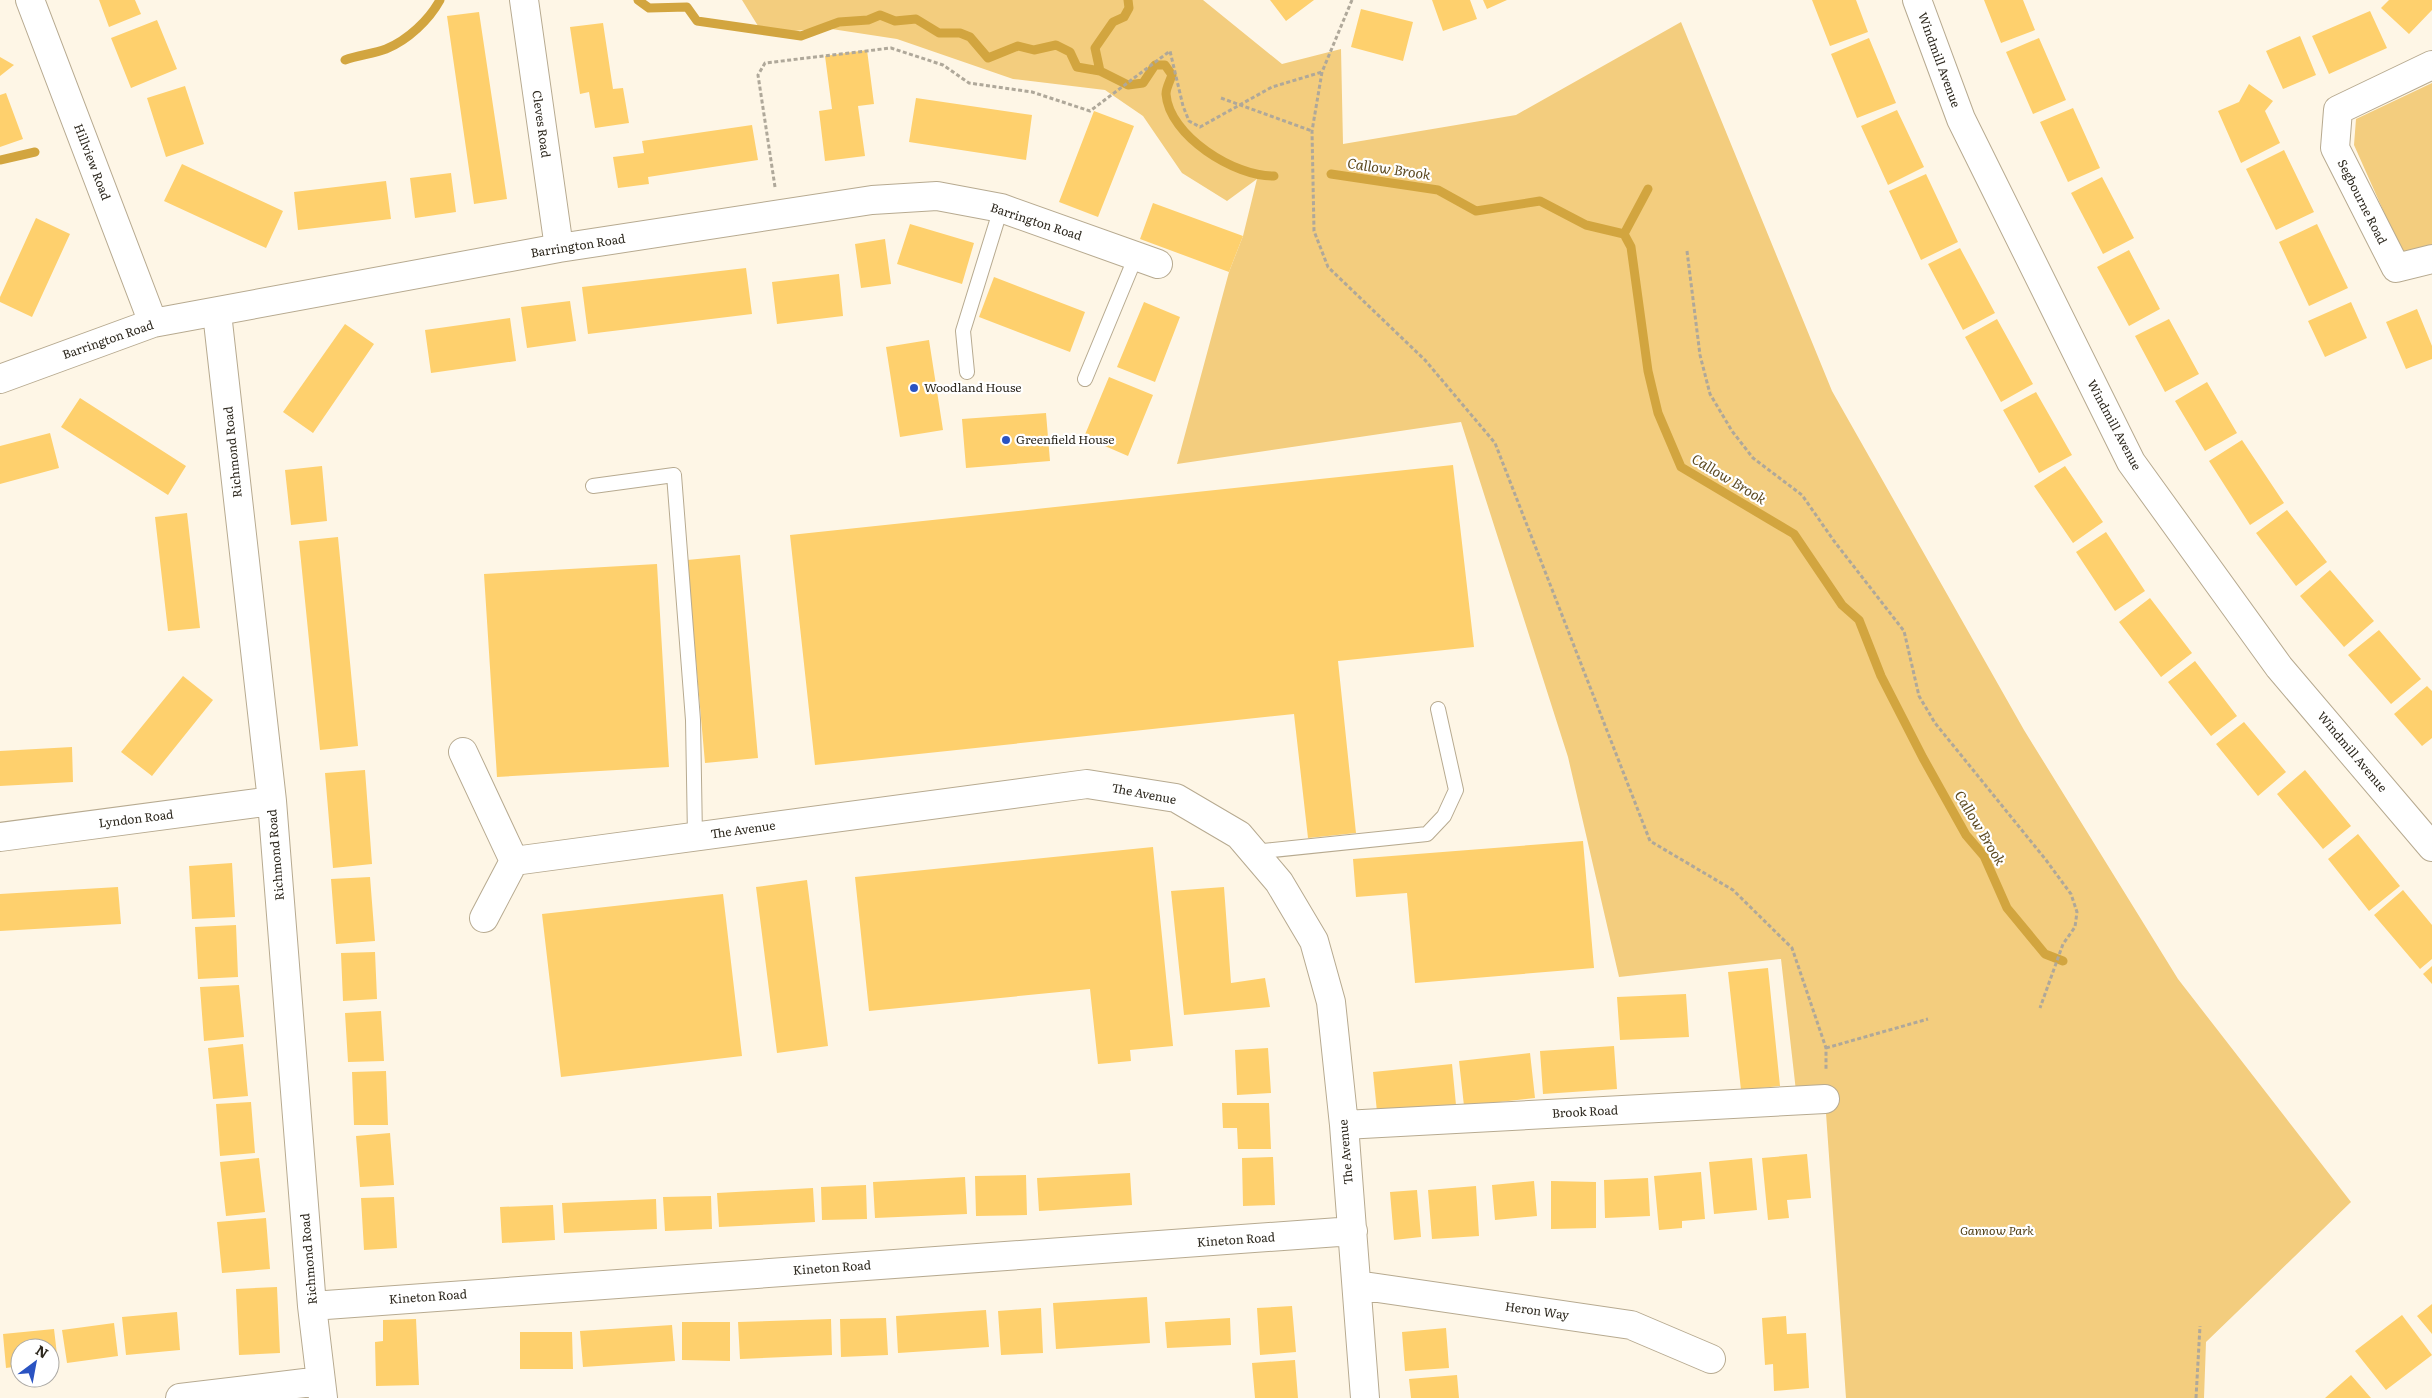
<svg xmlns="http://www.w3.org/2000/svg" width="2432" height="1398" font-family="Literata,serif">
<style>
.green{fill:#f3cd7e}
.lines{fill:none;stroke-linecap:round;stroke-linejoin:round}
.stream{stroke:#d2a53f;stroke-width:9}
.building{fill:#fed06d}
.lane-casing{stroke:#b7aa90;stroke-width:16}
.street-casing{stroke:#b7aa90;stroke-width:30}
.path{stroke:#afa89a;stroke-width:3;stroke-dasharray:4 2.5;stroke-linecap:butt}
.lane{stroke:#fff;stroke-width:14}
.street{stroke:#fff;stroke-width:28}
.poi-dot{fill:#2a53c2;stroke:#fff;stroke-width:2}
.labels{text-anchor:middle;stroke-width:4.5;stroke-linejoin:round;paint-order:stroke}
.street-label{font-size:12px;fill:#2d281e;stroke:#fff}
.poi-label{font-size:12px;fill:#2d281e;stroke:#fff;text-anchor:start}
.park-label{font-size:12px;font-style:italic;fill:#513f15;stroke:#fff}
.water-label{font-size:14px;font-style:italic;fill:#5c4920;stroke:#fff}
</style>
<rect width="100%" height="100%" fill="#fef6e6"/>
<!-- green -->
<path class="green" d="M 742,0 L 1203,0 L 1282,64 L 1341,49 L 1343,144 L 1516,115 L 1681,22 L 1832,391 L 2024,730 L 2178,979 L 2351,1202 L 2206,1342 L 2204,1398 L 1846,1398 L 1825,1099 L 1797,1100 L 1781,959 L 1619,977 L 1568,757 L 1461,422 L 1177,464 L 1229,272 L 1243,236 L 1257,179 L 1227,201 L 1182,173 L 1143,116 L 1105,90 L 1013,79 L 897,39 L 825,28 L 763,34 Z
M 2432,83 L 2432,247 L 2403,255 L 2354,145 L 2356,119 Z"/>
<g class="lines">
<!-- stream -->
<path class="stream" d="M 638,0 L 649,8 L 687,7 L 697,21 L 801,36 L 839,22 L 868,20 L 880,15 L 895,21 L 916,19 L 939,33 L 960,33 L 970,37 L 988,58 L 1018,46 L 1034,50 L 1056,45 L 1070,52 L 1077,67 L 1100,71 L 1128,85 L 1143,83 L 1155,65 L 1165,65 L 1172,75 C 1170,81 1166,88 1166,94 C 1169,136 1235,177 1274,176
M 345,60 C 358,55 373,54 386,49 C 408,40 429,20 440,0
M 1100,71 L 1095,48 L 1113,22 L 1124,17 L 1129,8 L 1128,0
M 0,160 L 35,152
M 1331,174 L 1438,190 L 1476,211 L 1540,201 L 1586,225 L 1624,234 L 1631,247 L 1648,371 L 1658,413 L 1681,467 L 1794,534 L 1842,605 L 1859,620 L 1881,676 L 1923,758 L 1966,835 L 1984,856 L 2007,908 L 2045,954 L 2063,961
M 1624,234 L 1648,189"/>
</g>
<!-- building -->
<path class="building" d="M 99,0 L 135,0 L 141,14 L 109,27 Z
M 1270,0 L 1314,0 L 1286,21 Z
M 1432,0 L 1470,0 L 1477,19 L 1443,31 Z
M 1483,0 L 1507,0 L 1487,9 Z
M 1812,0 L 1856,0 L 1868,32 L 1830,46 Z
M 1984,0 L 2023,0 L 2035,30 L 2001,43 Z
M 2389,0 L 2432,0 L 2432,10 L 2409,34 L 2381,8 Z
M 1361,9 L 1413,22 L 1403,61 L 1351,47 Z
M 2370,11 L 2387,48 L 2329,74 L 2312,36 Z
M 479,12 L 507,199 L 474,204 L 447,16 Z
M 157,20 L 177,69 L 131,88 L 111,38 Z
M 603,23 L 613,89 L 623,88 L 629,123 L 595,128 L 589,92 L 580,94 L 570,27 Z
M 2300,36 L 2316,75 L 2283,89 L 2266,51 Z
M 1869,38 L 1896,103 L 1857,118 L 1831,54 Z
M 2039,38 L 2066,100 L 2033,114 L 2006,52 Z
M 867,50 L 874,104 L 858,106 L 865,156 L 825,161 L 819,111 L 832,109 L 825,56 Z
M 0,57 L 14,65 L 0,76 Z
M 2249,84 L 2273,101 L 2265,111 L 2280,143 L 2241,163 L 2218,111 L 2239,102 Z
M 185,86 L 204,144 L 166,157 L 147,98 Z
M 6,93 L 23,139 L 0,147 L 0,95 Z
M 916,98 L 1032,115 L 1026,160 L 909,142 Z
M 2073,108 L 2100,168 L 2068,182 L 2040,122 Z
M 1897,110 L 1924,167 L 1888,185 L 1861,126 Z
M 1094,111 L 1134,126 L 1098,217 L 1059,202 Z
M 752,125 L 758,160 L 648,177 L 649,184 L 618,188 L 613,157 L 644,153 L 642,141 Z
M 2284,150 L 2314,212 L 2276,230 L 2246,169 Z
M 182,164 L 283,211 L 266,248 L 164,201 Z
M 451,173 L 456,212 L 415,218 L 410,178 Z
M 1926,174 L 1958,242 L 1921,260 L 1889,191 Z
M 2102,177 L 2134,238 L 2103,254 L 2071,193 Z
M 386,181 L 391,219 L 298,230 L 294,192 Z
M 1153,203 L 1243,236 L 1229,272 L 1140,239 Z
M 36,218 L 70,234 L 32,317 L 0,302 L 0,297 Z
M 910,224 L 974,243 L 962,284 L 897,264 Z
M 2317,224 L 2348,288 L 2309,306 L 2279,242 Z
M 885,239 L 891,284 L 861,288 L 855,244 Z
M 1960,248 L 1995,313 L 1963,330 L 1928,264 Z
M 2129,250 L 2160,309 L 2129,326 L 2097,267 Z
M 746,268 L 752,314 L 588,334 L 582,287 Z
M 839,274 L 843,316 L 777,324 L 772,282 Z
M 994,277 L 1085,312 L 1070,352 L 979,317 Z
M 570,301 L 576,341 L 527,348 L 521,307 Z
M 1144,302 L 1180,317 L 1155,382 L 1117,367 Z
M 2351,302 L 2367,338 L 2325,357 L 2308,321 Z
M 2417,309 L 2432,346 L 2432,359 L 2406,369 L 2386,322 Z
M 510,318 L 516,361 L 431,373 L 425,330 Z
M 1997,319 L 2033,384 L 2001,402 L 1965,337 Z
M 2169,319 L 2199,374 L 2165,392 L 2135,336 Z
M 345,324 L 374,344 L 313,433 L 283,412 Z
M 929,340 L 943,430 L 900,437 L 886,347 Z
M 1109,377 L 1153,395 L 1128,456 L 1084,437 Z
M 2207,382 L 2237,433 L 2205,451 L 2175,401 Z
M 2036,392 L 2072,455 L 2039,473 L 2003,410 Z
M 80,398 L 186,466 L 168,495 L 61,427 Z
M 1046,413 L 1050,461 L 966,468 L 962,419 Z
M 50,433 L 59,468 L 0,484 L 0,446 Z
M 2242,440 L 2284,503 L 2250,525 L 2209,461 Z
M 1453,465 L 1474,647 L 1338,661 L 1356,833 L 1308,838 L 1294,714 L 815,765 L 790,535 Z
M 322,466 L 327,521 L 291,525 L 285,470 Z
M 2065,466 L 2103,522 L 2073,543 L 2034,486 Z
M 2287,510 L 2327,562 L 2296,586 L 2256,533 Z
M 187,513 L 200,628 L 168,631 L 155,517 Z
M 2106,532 L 2145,591 L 2115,611 L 2076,552 Z
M 338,537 L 358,746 L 320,750 L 299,541 Z
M 740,555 L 758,758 L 705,763 L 687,560 Z
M 657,564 L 669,767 L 497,777 L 484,574 Z
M 2330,570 L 2374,621 L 2344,647 L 2300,596 Z
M 2150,598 L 2192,653 L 2161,677 L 2119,622 Z
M 2379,630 L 2421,679 L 2391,704 L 2348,655 Z
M 2195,661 L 2237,716 L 2211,736 L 2168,682 Z
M 183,676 L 213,700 L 152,776 L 121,752 Z
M 2427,686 L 2432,691 L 2432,738 L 2422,746 L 2394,714 Z
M 2244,722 L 2286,772 L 2258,796 L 2216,744 Z
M 72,747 L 73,782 L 0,786 L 0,751 Z
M 365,770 L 372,864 L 333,868 L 325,773 Z
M 2305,770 L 2351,826 L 2323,849 L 2277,794 Z
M 2358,834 L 2400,886 L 2369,911 L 2328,859 Z
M 1583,841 L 1594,968 L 1415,983 L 1407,893 L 1356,897 L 1353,859 Z
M 1153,847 L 1173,1046 L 1130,1050 L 1131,1061 L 1098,1064 L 1090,989 L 869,1011 L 855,877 Z
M 232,863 L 235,917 L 192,919 L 189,866 Z
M 370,877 L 375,941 L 336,944 L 331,879 Z
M 807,880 L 828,1046 L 777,1053 L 756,887 Z
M 118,887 L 121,924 L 0,931 L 0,894 Z
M 1224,887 L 1231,983 L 1265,978 L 1270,1007 L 1184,1015 L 1171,891 Z
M 2403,890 L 2432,925 L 2432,959 L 2420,969 L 2374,915 Z
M 723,894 L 742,1056 L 561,1077 L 542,914 Z
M 236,925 L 238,977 L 198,979 L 195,927 Z
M 375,952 L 377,999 L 343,1001 L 341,953 Z
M 2432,966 L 2432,984 L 2423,974 Z
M 1768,968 L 1780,1086 L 1741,1090 L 1728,972 Z
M 239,985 L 244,1037 L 204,1041 L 200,987 Z
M 1686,994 L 1689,1037 L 1620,1040 L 1617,997 Z
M 381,1011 L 384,1061 L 348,1062 L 345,1013 Z
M 243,1044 L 248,1096 L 213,1099 L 208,1048 Z
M 1614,1046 L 1617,1089 L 1543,1094 L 1540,1051 Z
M 1268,1048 L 1271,1093 L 1237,1095 L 1235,1050 Z
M 1530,1053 L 1535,1098 L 1464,1106 L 1459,1061 Z
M 1452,1064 L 1456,1105 L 1377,1112 L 1373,1072 Z
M 386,1071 L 388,1125 L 354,1125 L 352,1072 Z
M 251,1102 L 255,1153 L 220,1156 L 216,1104 Z
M 1222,1103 L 1269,1103 L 1271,1149 L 1238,1149 L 1237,1128 L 1223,1128 Z
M 390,1133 L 394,1185 L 360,1187 L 356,1136 Z
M 1807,1154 L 1811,1198 L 1787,1200 L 1789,1218 L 1768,1220 L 1762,1158 Z
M 1273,1157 L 1275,1205 L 1243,1206 L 1242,1158 Z
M 259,1158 L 265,1212 L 226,1216 L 220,1162 Z
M 1752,1158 L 1757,1210 L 1714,1214 L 1709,1162 Z
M 1701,1172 L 1705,1219 L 1682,1221 L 1682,1228 L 1659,1230 L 1654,1176 Z
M 1130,1173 L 1132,1205 L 1039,1211 L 1037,1178 Z
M 1026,1175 L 1027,1215 L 976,1216 L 975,1176 Z
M 965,1177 L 967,1214 L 875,1218 L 873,1182 Z
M 1648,1178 L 1650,1216 L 1605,1218 L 1604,1180 Z
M 1534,1181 L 1537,1216 L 1495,1220 L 1492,1185 Z
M 1551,1181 L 1596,1182 L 1596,1228 L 1551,1229 Z
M 866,1185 L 867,1219 L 822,1220 L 821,1187 Z
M 1476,1186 L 1479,1236 L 1432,1239 L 1428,1190 Z
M 813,1188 L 815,1222 L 719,1227 L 717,1193 Z
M 1417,1190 L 1421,1237 L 1394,1240 L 1390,1192 Z
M 711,1196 L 712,1229 L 665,1231 L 663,1197 Z
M 394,1197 L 397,1248 L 364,1250 L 361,1198 Z
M 656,1199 L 657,1229 L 564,1233 L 562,1203 Z
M 553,1205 L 555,1240 L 502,1243 L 500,1207 Z
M 266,1218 L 270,1269 L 222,1273 L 217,1222 Z
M 277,1287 L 280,1353 L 239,1355 L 236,1289 Z
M 1147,1297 L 1150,1343 L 1056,1349 L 1053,1303 Z
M 2432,1304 L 2432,1334 L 2417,1316 Z
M 1292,1306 L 1296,1352 L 1260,1355 L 1257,1308 Z
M 1041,1308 L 1043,1353 L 1001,1355 L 998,1311 Z
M 986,1310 L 989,1347 L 898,1353 L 896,1316 Z
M 177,1312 L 180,1350 L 126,1355 L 122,1317 Z
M 2402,1315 L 2432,1355 L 2386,1390 L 2355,1351 Z
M 1786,1316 L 1787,1334 L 1806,1333 L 1809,1388 L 1774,1391 L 1773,1364 L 1765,1365 L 1762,1318 Z
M 886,1318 L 888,1355 L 841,1357 L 840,1319 Z
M 1230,1318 L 1231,1345 L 1167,1348 L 1165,1322 Z
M 416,1319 L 419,1385 L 376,1386 L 375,1342 L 383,1341 L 383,1320 Z
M 831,1319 L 832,1355 L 740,1359 L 738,1322 Z
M 682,1322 L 730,1322 L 730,1361 L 682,1360 Z
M 114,1323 L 118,1356 L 67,1363 L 62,1330 Z
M 672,1325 L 675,1361 L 583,1367 L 580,1331 Z
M 1446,1328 L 1449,1368 L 1405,1371 L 1402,1332 Z
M 54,1329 L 58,1363 L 50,1363 L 50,1348 L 20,1348 L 20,1366 L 6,1368 L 3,1334 Z
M 520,1332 L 572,1332 L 573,1369 L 520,1369 Z
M 1295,1360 L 1298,1398 L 1255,1398 L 1252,1363 Z
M 1457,1375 L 1459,1398 L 1411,1398 L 1409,1379 Z
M 2351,1375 L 2371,1398 L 2325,1398 Z"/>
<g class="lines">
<!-- lane casing -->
<g class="lane-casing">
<path id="lane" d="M 967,372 L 963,331 L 1001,208
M 1085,379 L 1136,256
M 593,486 L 674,475 L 693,720 L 695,837
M 1254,852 L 1427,834 L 1444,816 L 1456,790 L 1438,709"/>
</g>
<!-- street casing -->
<g class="street-casing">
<path id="street" d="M 30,0 L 153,323
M 524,0 L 559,248
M 1917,0 L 1961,119 L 2131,462 L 2279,667 L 2432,847
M 2432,65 L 2338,110 L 2335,148 L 2396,268 L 2432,259
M 217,313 L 272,801 L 312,1306 L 323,1398
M 0,379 L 153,323 L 559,248 L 872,200 L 937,196 L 1001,208 L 1158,264
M 463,752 L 514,861 L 484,918
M 0,837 L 272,801
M 514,861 L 1087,784 L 1176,798 L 1239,835 L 1279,882 L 1314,941 L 1331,1002 L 1344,1125 L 1365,1398
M 1344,1125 L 1825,1099
M 1357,1285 L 1631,1325 L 1711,1359
M 312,1306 L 1353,1231
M 180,1398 L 321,1381"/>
</g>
<!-- path -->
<path class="path" d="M 1352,0 L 1322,72 L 1312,131 L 1314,231 L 1328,267 L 1425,360 L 1495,443 L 1650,841 L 1733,890 L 1792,948 L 1826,1048 L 1826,1071
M 1221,98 L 1312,131
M 775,187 L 758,75 L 765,63 L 891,48 L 943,65 L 969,83 L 1032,92 L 1090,111 L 1170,51 L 1183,106 L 1189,121 L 1200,127 L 1272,87 L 1322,72
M 1687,251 L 1700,355 L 1710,394 L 1732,431 L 1753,458 L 1802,495 L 1834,541 L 1904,631 L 1919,696 L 1935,723 L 2046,860 L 2071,894 L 2077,912 L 2075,927 L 2063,944 L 2040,1008
M 1826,1048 L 1928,1019
M 2196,1398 L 2200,1326"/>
<!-- lane -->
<use href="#lane" class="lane"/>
<!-- street -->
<use href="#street" class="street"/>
</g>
<!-- markers -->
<g class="poi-dot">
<circle cx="914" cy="388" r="5"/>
<circle cx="1006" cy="440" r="5"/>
</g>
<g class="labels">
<!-- street labels -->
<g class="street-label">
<text transform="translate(1939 60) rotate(70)" y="4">Windmill Avenue</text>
<text transform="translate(541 124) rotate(82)" y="4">Cleves Road</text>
<text transform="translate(92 162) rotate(69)" y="4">Hillview Road</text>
<text transform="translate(2362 202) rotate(63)" y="4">Segbourne Road</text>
<text transform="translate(1036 222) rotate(18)" y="4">Barrington Road</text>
<text transform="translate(578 246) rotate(-9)" y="4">Barrington Road</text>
<text transform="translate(108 340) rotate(-19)" y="4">Barrington Road</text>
<text transform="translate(2114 425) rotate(62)" y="4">Windmill Avenue</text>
<text transform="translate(233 452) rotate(-96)" y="4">Richmond Road</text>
<text transform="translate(2352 752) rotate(50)" y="4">Windmill Avenue</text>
<text transform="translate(1144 794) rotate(11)" y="4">The Avenue</text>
<text transform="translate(136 819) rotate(-7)" y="4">Lyndon Road</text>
<text transform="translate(743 830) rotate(-8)" y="4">The Avenue</text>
<text transform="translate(276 855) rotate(-95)" y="4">Richmond Road</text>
<text transform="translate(1585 1112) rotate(-3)" y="4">Brook Road</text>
<text transform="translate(1346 1152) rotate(-95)" y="4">The Avenue</text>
<text transform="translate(1236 1240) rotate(-4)" y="4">Kineton Road</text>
<text transform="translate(309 1259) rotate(-95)" y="4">Richmond Road</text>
<text transform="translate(832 1268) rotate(-4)" y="4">Kineton Road</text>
<text transform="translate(428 1297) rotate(-4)" y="4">Kineton Road</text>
<text transform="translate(1537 1311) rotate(8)" y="4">Heron Way</text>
</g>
<!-- poi labels -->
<g class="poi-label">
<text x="924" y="392">Woodland House</text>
<text x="1016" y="444">Greenfield House</text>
</g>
<!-- park labels -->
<g class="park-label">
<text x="1997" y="1235">Gannow Park</text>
</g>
<!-- water labels -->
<g class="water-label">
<text transform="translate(1389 169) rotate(8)" y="5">Callow Brook</text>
<text transform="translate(1729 479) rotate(31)" y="5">Callow Brook</text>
<text transform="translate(1980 828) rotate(59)" y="5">Callow Brook</text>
</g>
</g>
<!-- north arrow -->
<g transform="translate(35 1363) rotate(32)"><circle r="24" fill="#ffffff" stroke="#aba9a5"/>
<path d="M0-4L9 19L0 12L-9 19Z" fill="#2a53c2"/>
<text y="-8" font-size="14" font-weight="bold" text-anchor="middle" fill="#2d281e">N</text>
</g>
</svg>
